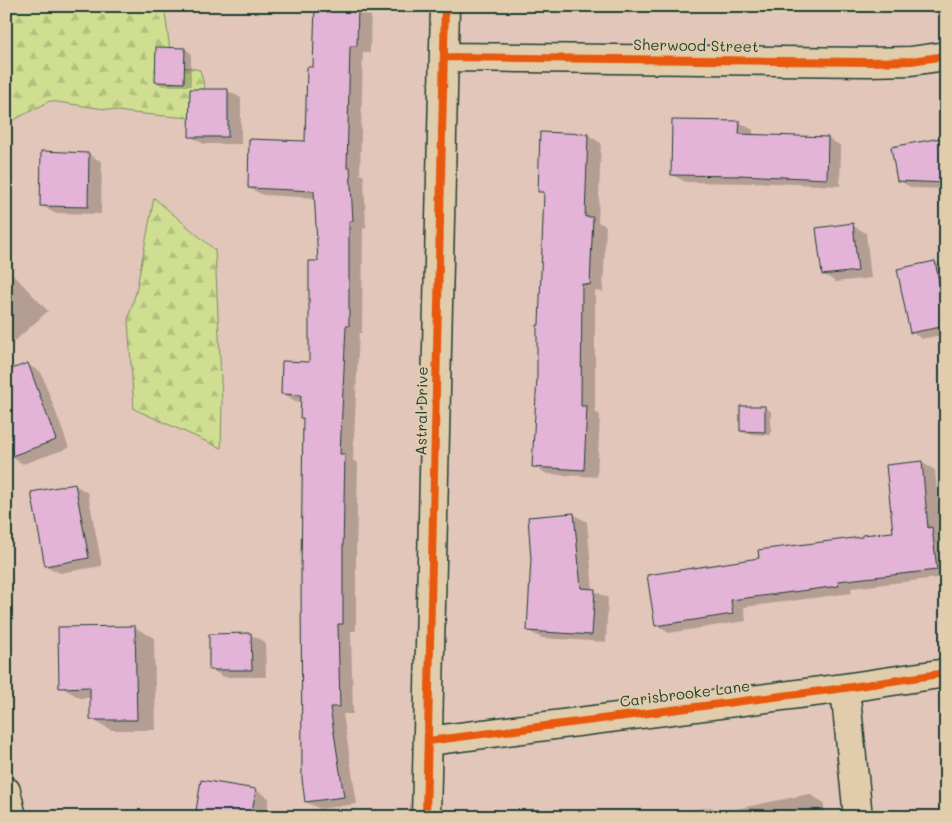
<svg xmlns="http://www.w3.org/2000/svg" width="952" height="823" font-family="Mali,sans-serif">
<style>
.forest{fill:url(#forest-firs);stroke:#788e63}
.shadow{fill:#0003}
.building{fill:#e3b4d7;stroke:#1f3d34}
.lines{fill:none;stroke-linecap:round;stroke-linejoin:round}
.minor-casing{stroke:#1f3d34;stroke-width:31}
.minor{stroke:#e1cdac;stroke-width:28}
.cycleway-casing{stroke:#e1cdac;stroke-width:11}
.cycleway{stroke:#e8590c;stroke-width:8}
.labels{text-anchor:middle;stroke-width:4;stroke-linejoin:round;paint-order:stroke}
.street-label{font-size:15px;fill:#1f3d34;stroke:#e1cdac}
</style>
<defs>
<pattern id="forest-firs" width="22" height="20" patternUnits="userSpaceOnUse" patternTransform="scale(1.25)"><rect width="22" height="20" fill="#d0de92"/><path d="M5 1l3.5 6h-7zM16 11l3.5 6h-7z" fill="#b2bf7e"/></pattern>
</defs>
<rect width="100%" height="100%" fill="#e2c6b9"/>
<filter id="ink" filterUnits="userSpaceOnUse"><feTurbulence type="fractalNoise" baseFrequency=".02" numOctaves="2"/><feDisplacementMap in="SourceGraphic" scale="10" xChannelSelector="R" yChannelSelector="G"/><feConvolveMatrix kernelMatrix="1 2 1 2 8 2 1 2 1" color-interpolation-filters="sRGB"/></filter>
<g filter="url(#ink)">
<!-- forest -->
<path class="forest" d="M 6,6 L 164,6 L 172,65 L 200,70 L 213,120 L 132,113 L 50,101 L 6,124 Z
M 154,198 L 215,250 L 222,403 L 221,448 L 134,409 L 128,320 L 136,292 Z"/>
<!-- shadow -->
<path class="shadow" d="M 316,6 L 371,6 L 370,53 L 363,53 L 360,174 L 364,176 L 366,228 L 363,228 L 362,333 L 359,333 L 353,460 L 358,463 L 356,557 L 356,631 L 351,631 L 353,714 L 343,714 L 357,804 L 320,809 L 306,802 L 305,419 L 301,417 L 302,402 L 295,401 L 282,393 L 310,363 L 320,263 L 316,198 L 263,195 L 249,188 L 306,142 L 315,69 Z
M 749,6 L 896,6 L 897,10 L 838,13 L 756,10 Z
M 185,49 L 191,53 L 191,86 L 163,86 L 156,82 Z
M 228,91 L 241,98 L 241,144 L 204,144 L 190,136 Z
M 739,122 L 753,130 L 753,135 L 828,138 L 841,146 L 840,186 L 752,182 L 752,183 L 686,182 L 672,175 Z
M 588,135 L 601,143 L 598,222 L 606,226 L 603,292 L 595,291 L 595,412 L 600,415 L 597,477 L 547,474 L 533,466 L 541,326 L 545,194 L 540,191 Z
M 946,138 L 946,189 L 912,188 L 898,180 Z
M 88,154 L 102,162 L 101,214 L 54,213 L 41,205 Z
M 852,225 L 866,233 L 871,278 L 836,282 L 823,274 Z
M 935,262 L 939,265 L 946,264 L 946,334 L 922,339 L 911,332 Z
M 6,267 L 48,311 L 6,349 Z
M 28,365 L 41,372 L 69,448 L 23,464 L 10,456 Z
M 765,408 L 771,411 L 771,435 L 747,434 L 741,431 Z
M 921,462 L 935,470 L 940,524 L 946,524 L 946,577 L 851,588 L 852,593 L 744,607 L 746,621 L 669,633 L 656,625 L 760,559 L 894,533 Z
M 75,485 L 88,493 L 102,566 L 60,573 L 46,566 Z
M 573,514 L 587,522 L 593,590 L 608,598 L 606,642 L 542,638 L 528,631 Z
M 134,627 L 154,638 L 156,730 L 111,730 L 92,719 L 91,698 L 80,698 L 61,687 Z
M 210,635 L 251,635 L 265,642 L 266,677 L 224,677 L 210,669 Z
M 941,778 L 946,778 L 946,803 Z
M 256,790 L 269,798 L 266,817 L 199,817 Z
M 809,794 L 823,802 L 826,817 L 647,817 L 711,807 L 720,812 Z"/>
<!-- building -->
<path class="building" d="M 315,6 L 358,6 L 357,46 L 350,46 L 347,168 L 350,167 L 353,221 L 349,221 L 349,326 L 346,326 L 340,454 L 345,454 L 343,549 L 343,624 L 338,624 L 340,707 L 330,707 L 344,797 L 305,802 L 302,779 L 301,571 L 303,418 L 300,418 L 301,395 L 281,394 L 282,361 L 309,362 L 309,261 L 318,261 L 314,191 L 248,188 L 249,139 L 305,141 L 307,67 L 313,67 Z
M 156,47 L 185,48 L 184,83 L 155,82 Z
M 190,89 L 228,89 L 228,137 L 189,137 Z
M 672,120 L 740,121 L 739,134 L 828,137 L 827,179 L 739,175 L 739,176 L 671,175 Z
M 540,132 L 588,134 L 585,217 L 593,217 L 590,285 L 582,284 L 581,406 L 587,406 L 584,470 L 532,467 L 537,377 L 537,325 L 539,325 L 544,192 L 538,192 Z
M 946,137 L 946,183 L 897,181 L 891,147 Z
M 41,151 L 89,153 L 88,207 L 40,206 Z
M 853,223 L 858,271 L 822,275 L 816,228 Z
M 935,261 L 946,317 L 946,326 L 910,333 L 897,269 Z
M 28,363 L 56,440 L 6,458 L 6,371 Z
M 740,406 L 765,406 L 765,432 L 740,431 Z
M 922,461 L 928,528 L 932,527 L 937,570 L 838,581 L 839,586 L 731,600 L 733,614 L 655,626 L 647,575 L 759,558 L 758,550 L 862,537 L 862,535 L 893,532 L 886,465 Z
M 75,484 L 89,558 L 45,566 L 31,492 Z
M 574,513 L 581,588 L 595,589 L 592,635 L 527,631 L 531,559 L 528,517 Z
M 135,626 L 137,720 L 90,720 L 90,687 L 59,688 L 58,627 Z
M 251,633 L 252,670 L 209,670 L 209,634 Z
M 201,780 L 256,789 L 251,817 L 195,817 Z"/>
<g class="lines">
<!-- minor casing -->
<g class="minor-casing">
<path id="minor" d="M 445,57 L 868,62 L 911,61 L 946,56
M 845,688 L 858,817
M 428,741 L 845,688 L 946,673
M 6,791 L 12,817
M 426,817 L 445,6"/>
</g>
<!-- minor -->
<use href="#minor" class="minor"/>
<!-- cycleway casing -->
<g class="cycleway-casing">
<path id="cycleway" d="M 445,57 L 868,62 L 911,61 L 946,56
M 428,741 L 845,688 L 946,673
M 426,817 L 445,6"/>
</g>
<!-- cycleway -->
<use href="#cycleway" class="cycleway"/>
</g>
</g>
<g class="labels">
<!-- street labels -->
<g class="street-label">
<text transform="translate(696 46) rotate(1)" y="5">Sherwood Street</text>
<text transform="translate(422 411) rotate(-89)" y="5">Astral Drive</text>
<text transform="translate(685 694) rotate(-7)" y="5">Carisbrooke Lane</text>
</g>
</g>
<!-- margin -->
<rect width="952" height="823" fill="none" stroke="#e1cdac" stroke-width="25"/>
<rect x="12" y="12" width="927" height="798" fill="none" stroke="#1f3d34" stroke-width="2" filter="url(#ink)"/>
</svg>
